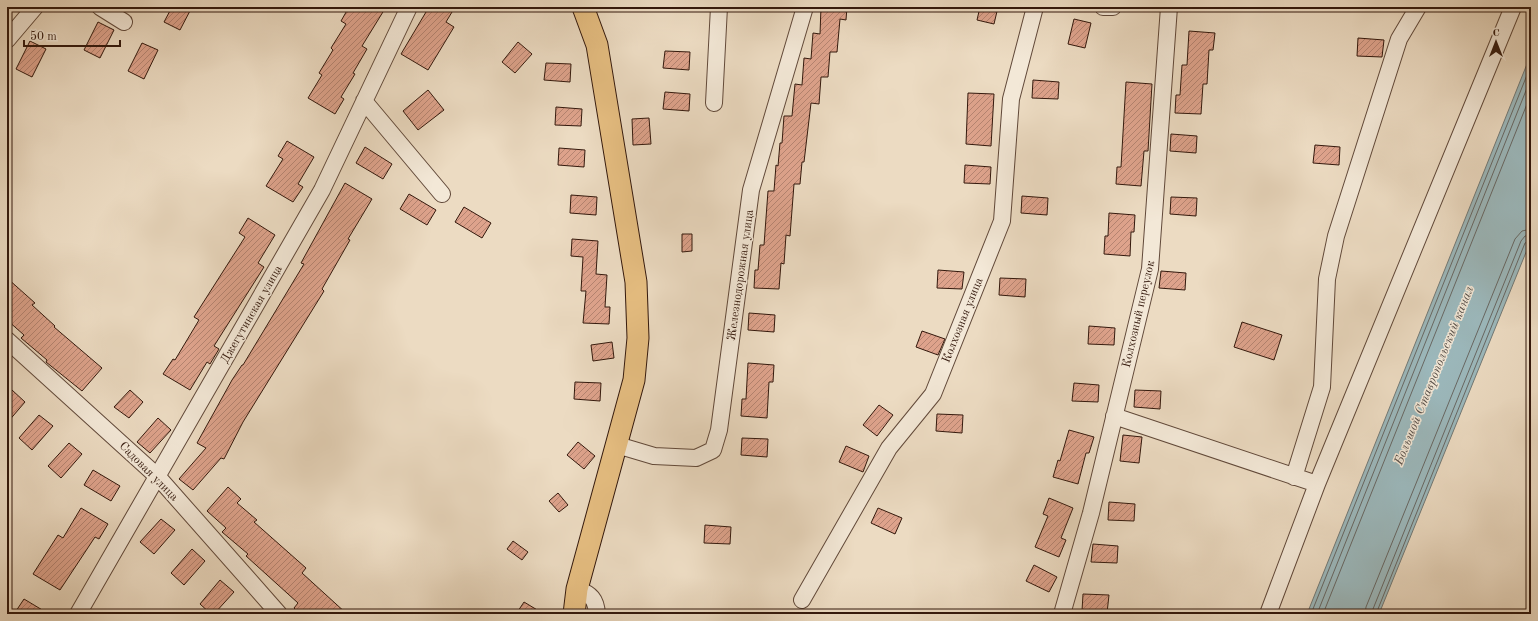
<svg xmlns="http://www.w3.org/2000/svg" width="1538" height="621" font-family="'Old Standard TT',serif">
<style>
.water{fill:#9cb9bd;stroke:#727976}
.lines{fill:none;stroke-linecap:round;stroke-linejoin:round}
.shore{stroke:#686864;stroke-width:1}
.building{fill:url(#building-hatch);stroke:#33180c}
.minor-casing{stroke:#61493a;stroke-width:18}
.major-casing{stroke:#33180c;stroke-width:23}
.minor{stroke:#f3e8d7;stroke-width:16}
.major{stroke:#e6be81;stroke-width:21}
.labels{text-anchor:middle;stroke-width:3;stroke-linejoin:round;paint-order:stroke}
.street-label{font-size:12px;fill:#33180c;stroke:#f3e8d7}
.water-label{font-size:13px;font-style:italic;fill:#58504a;stroke:#f3e8d7}
</style>
<defs>
<pattern id="building-hatch" width="6" height="6" patternUnits="userSpaceOnUse"><rect width="6" height="6" fill="#dea38c"/><path d="M-1 1l2-2M0 6l6-6M5 7l2-2" fill="none" stroke="#b58471"/></pattern>
</defs>
<rect width="100%" height="100%" fill="#ecdbc2"/>
<filter id="stains"><feTurbulence type="fractalNoise" baseFrequency=".005" numOctaves="4"/><feColorMatrix values="0 0 0 0 .2 0 0 0 0 .09 0 0 0 0 .02 0 0 0 .5 -.17"/></filter>
<radialGradient id="worn" r=".72"><stop offset=".6" stop-color="#630" stop-opacity="0"/><stop offset="1" stop-color="#630" stop-opacity=".3"/></radialGradient>
<!-- water -->
<path class="water" d="M 1531,54 L 1531,240 L 1379,614 L 1307,614 Z"/>
<g class="lines">
<!-- shore -->
<path class="shore" d="M 1311,614 L 1531,65
M 1317,614 L 1531,78
M 1323,614 L 1531,94
M 1365,614 L 1366,607 L 1515,239 L 1522,231 L 1531,229
M 1371,614 L 1521,241 L 1525,236 L 1531,235
M 1376,614 L 1525,243 L 1531,240"/>
</g>
<!-- building -->
<path class="building" d="M 172,7 L 192,7 L 180,30 L 164,22 Z
M 349,7 L 386,7 L 362,46 L 367,49 L 353,73 L 355,74 L 341,97 L 344,99 L 335,114 L 308,98 L 322,75 L 319,73 L 333,50 L 331,48 L 346,24 L 341,21 Z
M 429,7 L 455,7 L 446,22 L 454,27 L 428,70 L 401,54 Z
M 821,7 L 847,7 L 846,20 L 840,19 L 837,52 L 830,52 L 828,77 L 821,77 L 819,104 L 811,103 L 804,162 L 802,162 L 800,184 L 794,184 L 790,236 L 786,235 L 784,264 L 781,263 L 779,289 L 754,288 L 755,270 L 758,270 L 760,245 L 764,245 L 768,191 L 774,191 L 776,165 L 778,166 L 780,143 L 782,143 L 784,116 L 792,116 L 795,84 L 802,85 L 804,58 L 811,59 L 813,33 L 820,34 Z
M 980,7 L 998,7 L 994,24 L 977,20 Z
M 1074,19 L 1091,23 L 1085,48 L 1068,44 Z
M 98,22 L 114,30 L 100,58 L 84,50 Z
M 1189,31 L 1215,33 L 1213,50 L 1209,50 L 1207,84 L 1203,84 L 1201,114 L 1175,113 L 1176,95 L 1180,95 L 1182,65 L 1187,65 Z
M 1358,38 L 1384,40 L 1382,57 L 1357,56 Z
M 30,41 L 46,49 L 32,77 L 16,69 Z
M 518,42 L 532,54 L 515,73 L 502,62 Z
M 142,43 L 158,50 L 144,79 L 128,71 Z
M 665,51 L 690,52 L 689,70 L 663,68 Z
M 546,63 L 571,64 L 570,82 L 544,80 Z
M 1033,80 L 1059,82 L 1058,99 L 1032,98 Z
M 1126,82 L 1152,84 L 1148,151 L 1144,151 L 1141,186 L 1116,184 L 1117,167 L 1121,167 Z
M 428,90 L 444,110 L 418,130 L 403,111 Z
M 665,92 L 690,94 L 689,111 L 663,109 Z
M 968,93 L 994,94 L 991,146 L 966,144 Z
M 556,107 L 582,109 L 581,126 L 555,125 Z
M 649,118 L 651,144 L 633,145 L 632,119 Z
M 1171,134 L 1197,136 L 1196,153 L 1170,151 Z
M 287,141 L 314,157 L 298,184 L 303,187 L 293,202 L 266,186 L 283,159 L 278,156 Z
M 1315,145 L 1340,147 L 1339,165 L 1313,163 Z
M 365,147 L 392,164 L 383,179 L 356,163 Z
M 559,148 L 585,150 L 584,167 L 558,165 Z
M 965,165 L 991,167 L 990,184 L 964,183 Z
M 345,183 L 372,199 L 348,239 L 350,240 L 322,289 L 324,291 L 243,422 L 224,459 L 221,458 L 193,490 L 179,479 L 206,448 L 197,443 L 232,380 L 242,365 L 243,365 L 304,264 L 301,263 Z
M 409,194 L 436,210 L 427,225 L 400,209 Z
M 571,195 L 597,197 L 596,215 L 570,213 Z
M 1022,196 L 1048,198 L 1047,215 L 1021,213 Z
M 1171,197 L 1197,198 L 1196,216 L 1170,214 Z
M 464,207 L 491,223 L 482,238 L 455,222 Z
M 1109,213 L 1135,215 L 1134,232 L 1131,232 L 1130,256 L 1104,254 L 1105,236 L 1108,236 Z
M 248,218 L 275,235 L 258,263 L 264,267 L 214,346 L 219,349 L 210,364 L 207,362 L 190,390 L 163,374 L 173,359 L 175,360 L 199,320 L 194,317 L 245,237 L 239,233 Z
M 682,234 L 692,234 L 692,251 L 682,252 Z
M 572,239 L 598,241 L 596,274 L 607,275 L 605,307 L 610,307 L 609,324 L 583,323 L 586,291 L 581,291 L 583,257 L 571,256 Z
M 938,270 L 964,272 L 962,289 L 937,288 Z
M 1161,271 L 1186,273 L 1185,290 L 1159,288 Z
M 7,278 L 35,303 L 32,305 L 55,326 L 54,327 L 102,368 L 82,391 L 46,362 L 47,360 L 21,338 L 24,335 L 7,320 Z
M 1000,278 L 1026,279 L 1025,297 L 999,295 Z
M 749,313 L 775,315 L 774,332 L 748,330 Z
M 1242,322 L 1282,335 L 1274,360 L 1234,347 Z
M 1089,326 L 1115,328 L 1114,345 L 1088,344 Z
M 922,331 L 945,339 L 938,355 L 916,347 Z
M 612,342 L 614,358 L 593,361 L 591,345 Z
M 748,363 L 774,365 L 773,382 L 769,382 L 767,418 L 741,416 L 742,399 L 746,399 Z
M 575,382 L 601,383 L 600,401 L 574,399 Z
M 1074,383 L 1099,385 L 1098,402 L 1072,401 Z
M 12,390 L 25,402 L 7,423 L 7,396 Z
M 130,390 L 143,402 L 129,418 L 114,407 Z
M 1135,390 L 1161,391 L 1160,409 L 1134,407 Z
M 879,405 L 893,415 L 877,436 L 863,425 Z
M 937,414 L 963,415 L 962,433 L 936,431 Z
M 39,415 L 53,426 L 32,450 L 19,438 Z
M 158,418 L 171,430 L 150,453 L 137,442 Z
M 1069,430 L 1094,437 L 1089,453 L 1086,453 L 1078,484 L 1053,477 L 1058,460 L 1060,461 Z
M 1123,435 L 1142,437 L 1139,463 L 1120,461 Z
M 742,438 L 768,439 L 767,457 L 741,455 Z
M 578,442 L 595,456 L 584,469 L 567,455 Z
M 69,443 L 82,454 L 61,478 L 48,466 Z
M 846,446 L 869,456 L 863,472 L 839,462 Z
M 93,470 L 120,486 L 111,501 L 84,485 Z
M 228,487 L 241,499 L 237,503 L 257,520 L 254,522 L 306,568 L 302,573 L 347,614 L 300,614 L 294,608 L 298,603 L 246,556 L 248,554 L 222,532 L 226,528 L 207,511 Z
M 558,493 L 568,505 L 559,512 L 549,501 Z
M 1049,498 L 1073,508 L 1061,538 L 1066,540 L 1059,557 L 1035,547 L 1048,516 L 1043,514 Z
M 1109,502 L 1135,504 L 1134,521 L 1108,520 Z
M 81,508 L 108,524 L 99,539 L 95,537 L 60,590 L 33,574 L 58,535 L 63,538 Z
M 878,508 L 902,518 L 895,534 L 871,523 Z
M 161,519 L 175,530 L 154,554 L 140,542 Z
M 705,525 L 731,527 L 730,544 L 704,543 Z
M 513,541 L 528,552 L 522,560 L 507,549 Z
M 1093,544 L 1118,546 L 1117,563 L 1091,562 Z
M 192,549 L 205,561 L 184,585 L 171,573 Z
M 1034,565 L 1057,577 L 1049,592 L 1026,581 Z
M 220,580 L 234,592 L 214,614 L 211,614 L 200,604 Z
M 1083,594 L 1109,595 L 1107,613 L 1082,611 Z
M 24,599 L 49,614 L 14,614 Z
M 524,602 L 544,614 L 516,614 Z"/>
<g class="lines">
<!-- minor casing -->
<g class="minor-casing">
<path id="minor" d="M 100,7 L 124,22
M 1103,7 L 1113,7
M 7,40 L 35,7
M 364,101 L 442,194
M 714,103 L 719,7
M 7,340 L 158,477 L 279,614
M 1114,416 L 1317,484
M 617,445 L 654,456 L 696,458 L 713,450 L 719,430 L 751,190 L 805,7
M 1294,477 L 1322,387 L 1327,279 L 1336,236 L 1399,39 L 1418,7
M 577,589 C 591,594 596,599 597,614
M 802,600 L 889,448 L 933,394 L 1002,221 L 1011,99 L 1035,7
M 78,614 L 322,190 L 409,7
M 1062,614 L 1091,513 L 1150,269 L 1169,7
M 1268,614 L 1317,484 L 1513,7"/>
</g>
<!-- major casing -->
<g class="major-casing">
<path id="major" d="M 574,614 L 577,589 L 634,380 L 638,338 L 636,282 L 597,45 L 583,7"/>
</g>
<!-- minor -->
<use href="#minor" class="minor"/>
<!-- major -->
<use href="#major" class="major"/>
</g>
<g class="labels">
<!-- street labels -->
<g class="street-label">
<text transform="translate(740 275) rotate(-82)" y="4">Железнодорожная улица</text>
<text transform="translate(251 314) rotate(-60)" y="4">Джегутинская улица</text>
<text transform="translate(1138 314) rotate(-77)" y="4">Колхозный переулок</text>
<text transform="translate(962 320) rotate(-68)" y="4">Колхозная улица</text>
<text transform="translate(149 471) rotate(45)" y="4">Садовая улица</text>
</g>
<!-- water labels -->
<g class="water-label">
<text transform="translate(1433 375) rotate(-68)" y="5">Большой Ставропольский канал</text>
</g>
</g>
<!-- margin -->
<rect width="1538" height="621" fill="none" stroke="#ecdbc2" stroke-width="24"/>
<rect x="8" y="8" width="1522" height="605" fill="none" stroke="#33180c" stroke-width="2"/>
<rect x="12" y="12" width="1514" height="597" fill="none" stroke="#33180c"/>
<!-- north arrow -->
<g transform="translate(1496 42)" stroke="#f3e8d7" stroke-width="3" paint-order="stroke">
<path d="M0-3L7 15L0 10L-7 15Z" fill="#33180c"/>
<text y="-6" font-size="11" font-weight="bold" text-anchor="middle" fill="#33180c">С</text>
</g>
<!-- scale -->
<path d="M24 40v6h96v-6" fill="none" stroke="#33180c" stroke-width="2"/>
<text x="30" y="40" font-size="12" fill="#33180c" stroke="#f3e8d7" stroke-width="3" paint-order="stroke">50 m</text>
<rect width="100%" height="100%" filter="url(#stains)"/>
<rect width="100%" height="100%" fill="url(#worn)"/>
</svg>
